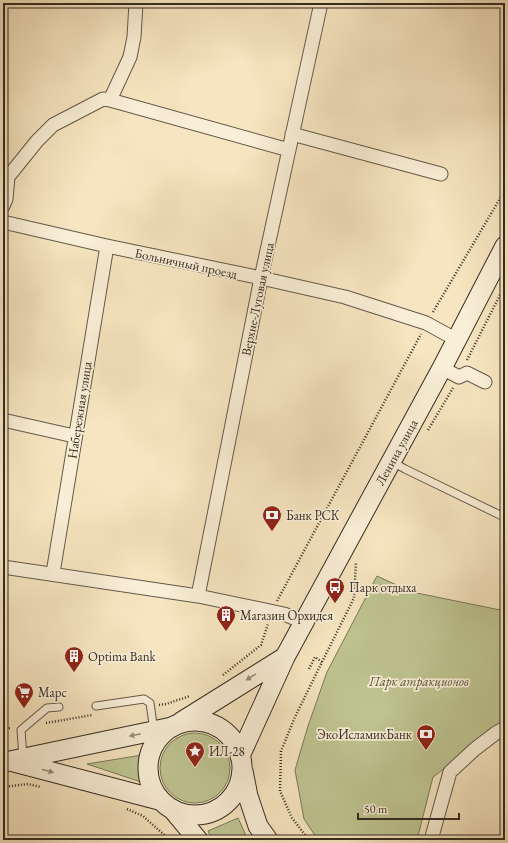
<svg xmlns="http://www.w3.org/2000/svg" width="508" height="843" font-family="'EB Garamond',serif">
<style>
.green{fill:#bec491;stroke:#787859}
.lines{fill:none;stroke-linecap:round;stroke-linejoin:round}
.service-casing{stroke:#645a49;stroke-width:9}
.minor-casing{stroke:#645a49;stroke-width:15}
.secondary-casing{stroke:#332b21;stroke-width:21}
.path{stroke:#332b21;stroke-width:2.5;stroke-dasharray:1 2;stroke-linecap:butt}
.service{stroke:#f9eed6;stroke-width:7}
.minor{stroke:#f9eed6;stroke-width:13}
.secondary{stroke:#f9eed6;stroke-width:19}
.oneway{fill:#968c7c}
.labels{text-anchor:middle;stroke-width:3.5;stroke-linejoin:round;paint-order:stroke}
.street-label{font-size:13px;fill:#332b21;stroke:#f9eed6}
.poi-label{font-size:13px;fill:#332b21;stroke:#f9eed6;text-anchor:start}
.park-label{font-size:13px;font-style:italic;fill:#56513d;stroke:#f9eed6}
</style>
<rect width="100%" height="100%" fill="#f6e5c0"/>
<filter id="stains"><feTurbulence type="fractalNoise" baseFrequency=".005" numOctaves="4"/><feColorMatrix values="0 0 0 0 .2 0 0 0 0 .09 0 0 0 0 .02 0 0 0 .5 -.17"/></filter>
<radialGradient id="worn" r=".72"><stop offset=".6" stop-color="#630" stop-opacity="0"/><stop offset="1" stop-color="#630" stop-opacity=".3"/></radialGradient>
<!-- green -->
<path class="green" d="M 377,576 L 412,592 L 505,611 L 505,723 L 433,777 L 417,840 L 318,840 L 304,819 L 295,770 L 308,726 L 327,672 Z
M160 768a35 35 0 1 1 70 0a35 35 0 1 1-70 0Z
M 142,755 L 139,768 L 141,782 L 87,764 Z
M 238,818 L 248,840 L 212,840 L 208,831 Z"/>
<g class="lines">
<!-- service casing -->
<g class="service-casing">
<path id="service" d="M 391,461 L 405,469 L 502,516 L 505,509
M 96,706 L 144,699 L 150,703 L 154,731
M 23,758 L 21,730 L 47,708 L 59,707"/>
</g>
<!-- minor casing -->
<g class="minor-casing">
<path id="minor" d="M 110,100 L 289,150
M 292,134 L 441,174
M 3,206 L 6,199 L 8,177 L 37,141 L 53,125 L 103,99 L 110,100 L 130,57 L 134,37 L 136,3
M 3,222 L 107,246 L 261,278 L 345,297 L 426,323 L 457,340
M 442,368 L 459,377 L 467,373 L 485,382
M 3,420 L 74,436
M 3,567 L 198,596 L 284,614 L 303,622
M 53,573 L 107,246
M 198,596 L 261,278 L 321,3
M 431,840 L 450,772 L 475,749 L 496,733 L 505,728"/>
</g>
<!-- secondary casing -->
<g class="secondary-casing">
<path id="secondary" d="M148 768a47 47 0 1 1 94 0a47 47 0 1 1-94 0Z
M 181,722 L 285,657
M 240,756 L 285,657 L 442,368 L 505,246
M 3,762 L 10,761 L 172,727
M 14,762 L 159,800
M 243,771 L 248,796 L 258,826 L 268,840
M 173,810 L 198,840"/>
</g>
<!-- path -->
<path class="path" d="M 433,312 L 505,190
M 467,360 L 501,293
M 428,430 L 453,388
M 277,601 L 421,334
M 322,662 L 354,598 L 356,562
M 309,669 L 315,657 L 322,662 L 295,717 L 281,751 L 280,791 L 292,818 L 309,840
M 223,675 L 261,645 L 268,624
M 159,705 L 166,704 L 190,696
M 46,723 L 92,715
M 3,729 L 11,728
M 3,787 L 28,784 L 41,787
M 127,809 L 143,816 L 170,840"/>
<!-- service -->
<use href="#service" class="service"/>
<!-- minor -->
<use href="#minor" class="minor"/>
<!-- secondary -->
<use href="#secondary" class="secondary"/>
</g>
<!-- one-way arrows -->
<defs><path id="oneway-solid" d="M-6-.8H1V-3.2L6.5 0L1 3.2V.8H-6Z"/></defs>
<g class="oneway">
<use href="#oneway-solid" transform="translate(251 677) rotate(148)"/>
<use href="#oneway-solid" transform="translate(135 735) rotate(168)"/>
<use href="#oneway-solid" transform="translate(48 771) rotate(15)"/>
</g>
<!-- icons -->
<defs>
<g id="bank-pin" transform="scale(1)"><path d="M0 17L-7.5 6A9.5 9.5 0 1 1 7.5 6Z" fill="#8f2418" stroke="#f9eed6"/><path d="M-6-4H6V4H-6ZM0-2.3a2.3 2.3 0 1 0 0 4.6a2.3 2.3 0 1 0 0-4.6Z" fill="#fff"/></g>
<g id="bus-pin" transform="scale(1)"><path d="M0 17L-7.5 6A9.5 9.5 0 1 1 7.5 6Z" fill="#8f2418" stroke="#f9eed6"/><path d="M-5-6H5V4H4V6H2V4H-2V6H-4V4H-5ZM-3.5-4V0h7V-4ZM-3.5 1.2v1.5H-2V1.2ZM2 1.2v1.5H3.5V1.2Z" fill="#fff"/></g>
<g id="building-pin" transform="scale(1)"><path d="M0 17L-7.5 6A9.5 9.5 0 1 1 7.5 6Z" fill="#8f2418" stroke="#f9eed6"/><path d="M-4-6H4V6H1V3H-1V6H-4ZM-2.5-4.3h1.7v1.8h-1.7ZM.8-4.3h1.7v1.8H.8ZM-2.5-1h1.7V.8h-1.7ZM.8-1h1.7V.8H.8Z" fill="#fff"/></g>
<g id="supermarket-pin" transform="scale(1)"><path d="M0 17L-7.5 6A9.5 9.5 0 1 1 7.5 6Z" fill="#8f2418" stroke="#f9eed6"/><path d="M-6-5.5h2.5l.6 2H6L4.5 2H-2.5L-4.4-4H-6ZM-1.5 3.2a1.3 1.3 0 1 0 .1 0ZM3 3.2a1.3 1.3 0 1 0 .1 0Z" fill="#fff"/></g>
<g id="sight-pin" transform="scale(1)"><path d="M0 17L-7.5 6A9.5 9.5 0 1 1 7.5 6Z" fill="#8f2418" stroke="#f9eed6"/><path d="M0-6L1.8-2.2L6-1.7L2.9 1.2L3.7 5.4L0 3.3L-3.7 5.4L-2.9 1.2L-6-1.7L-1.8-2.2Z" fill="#fff"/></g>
</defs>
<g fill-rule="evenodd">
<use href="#bank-pin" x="272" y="515"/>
<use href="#bus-pin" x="335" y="587"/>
<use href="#building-pin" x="226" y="615"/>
<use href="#building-pin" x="74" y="656"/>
<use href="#supermarket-pin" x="24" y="692"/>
<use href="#bank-pin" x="426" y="734"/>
<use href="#sight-pin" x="195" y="751"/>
</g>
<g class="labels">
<!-- street labels -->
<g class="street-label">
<text transform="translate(186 263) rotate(12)" y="5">Больничный проезд</text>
<text transform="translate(257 299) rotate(-78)" y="5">Верхне-Луговая улица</text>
<text transform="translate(79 410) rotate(-81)" y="5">Набережная улица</text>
<text transform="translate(396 452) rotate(-61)" y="5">Ленина улица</text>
</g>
<!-- poi labels -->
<g class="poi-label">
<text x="286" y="520">Банк РСК</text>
<text x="349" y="592">Парк отдыха</text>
<text x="240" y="620">Магазин Орхидея</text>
<text x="88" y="661">Optima Bank</text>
<text x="38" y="697">Марс</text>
<text x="412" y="739" text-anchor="end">ЭкоИсламикБанк</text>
<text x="209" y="756">ИЛ-28</text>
</g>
<!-- park labels -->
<g class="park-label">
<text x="419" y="686">Парк атракционов</text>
</g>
</g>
<!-- margin -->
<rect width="508" height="843" fill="none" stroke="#f6e5c0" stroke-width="16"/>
<rect x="4" y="4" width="500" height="835" fill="none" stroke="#332b21" stroke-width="2"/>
<rect x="8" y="8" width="492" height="827" fill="none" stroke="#332b21"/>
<!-- scale -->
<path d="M358 813v6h101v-6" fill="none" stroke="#332b21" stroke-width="2"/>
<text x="364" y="813" font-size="12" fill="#332b21" stroke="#f9eed6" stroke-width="3" paint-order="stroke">50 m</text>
<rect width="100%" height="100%" filter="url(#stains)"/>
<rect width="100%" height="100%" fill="url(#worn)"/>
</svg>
